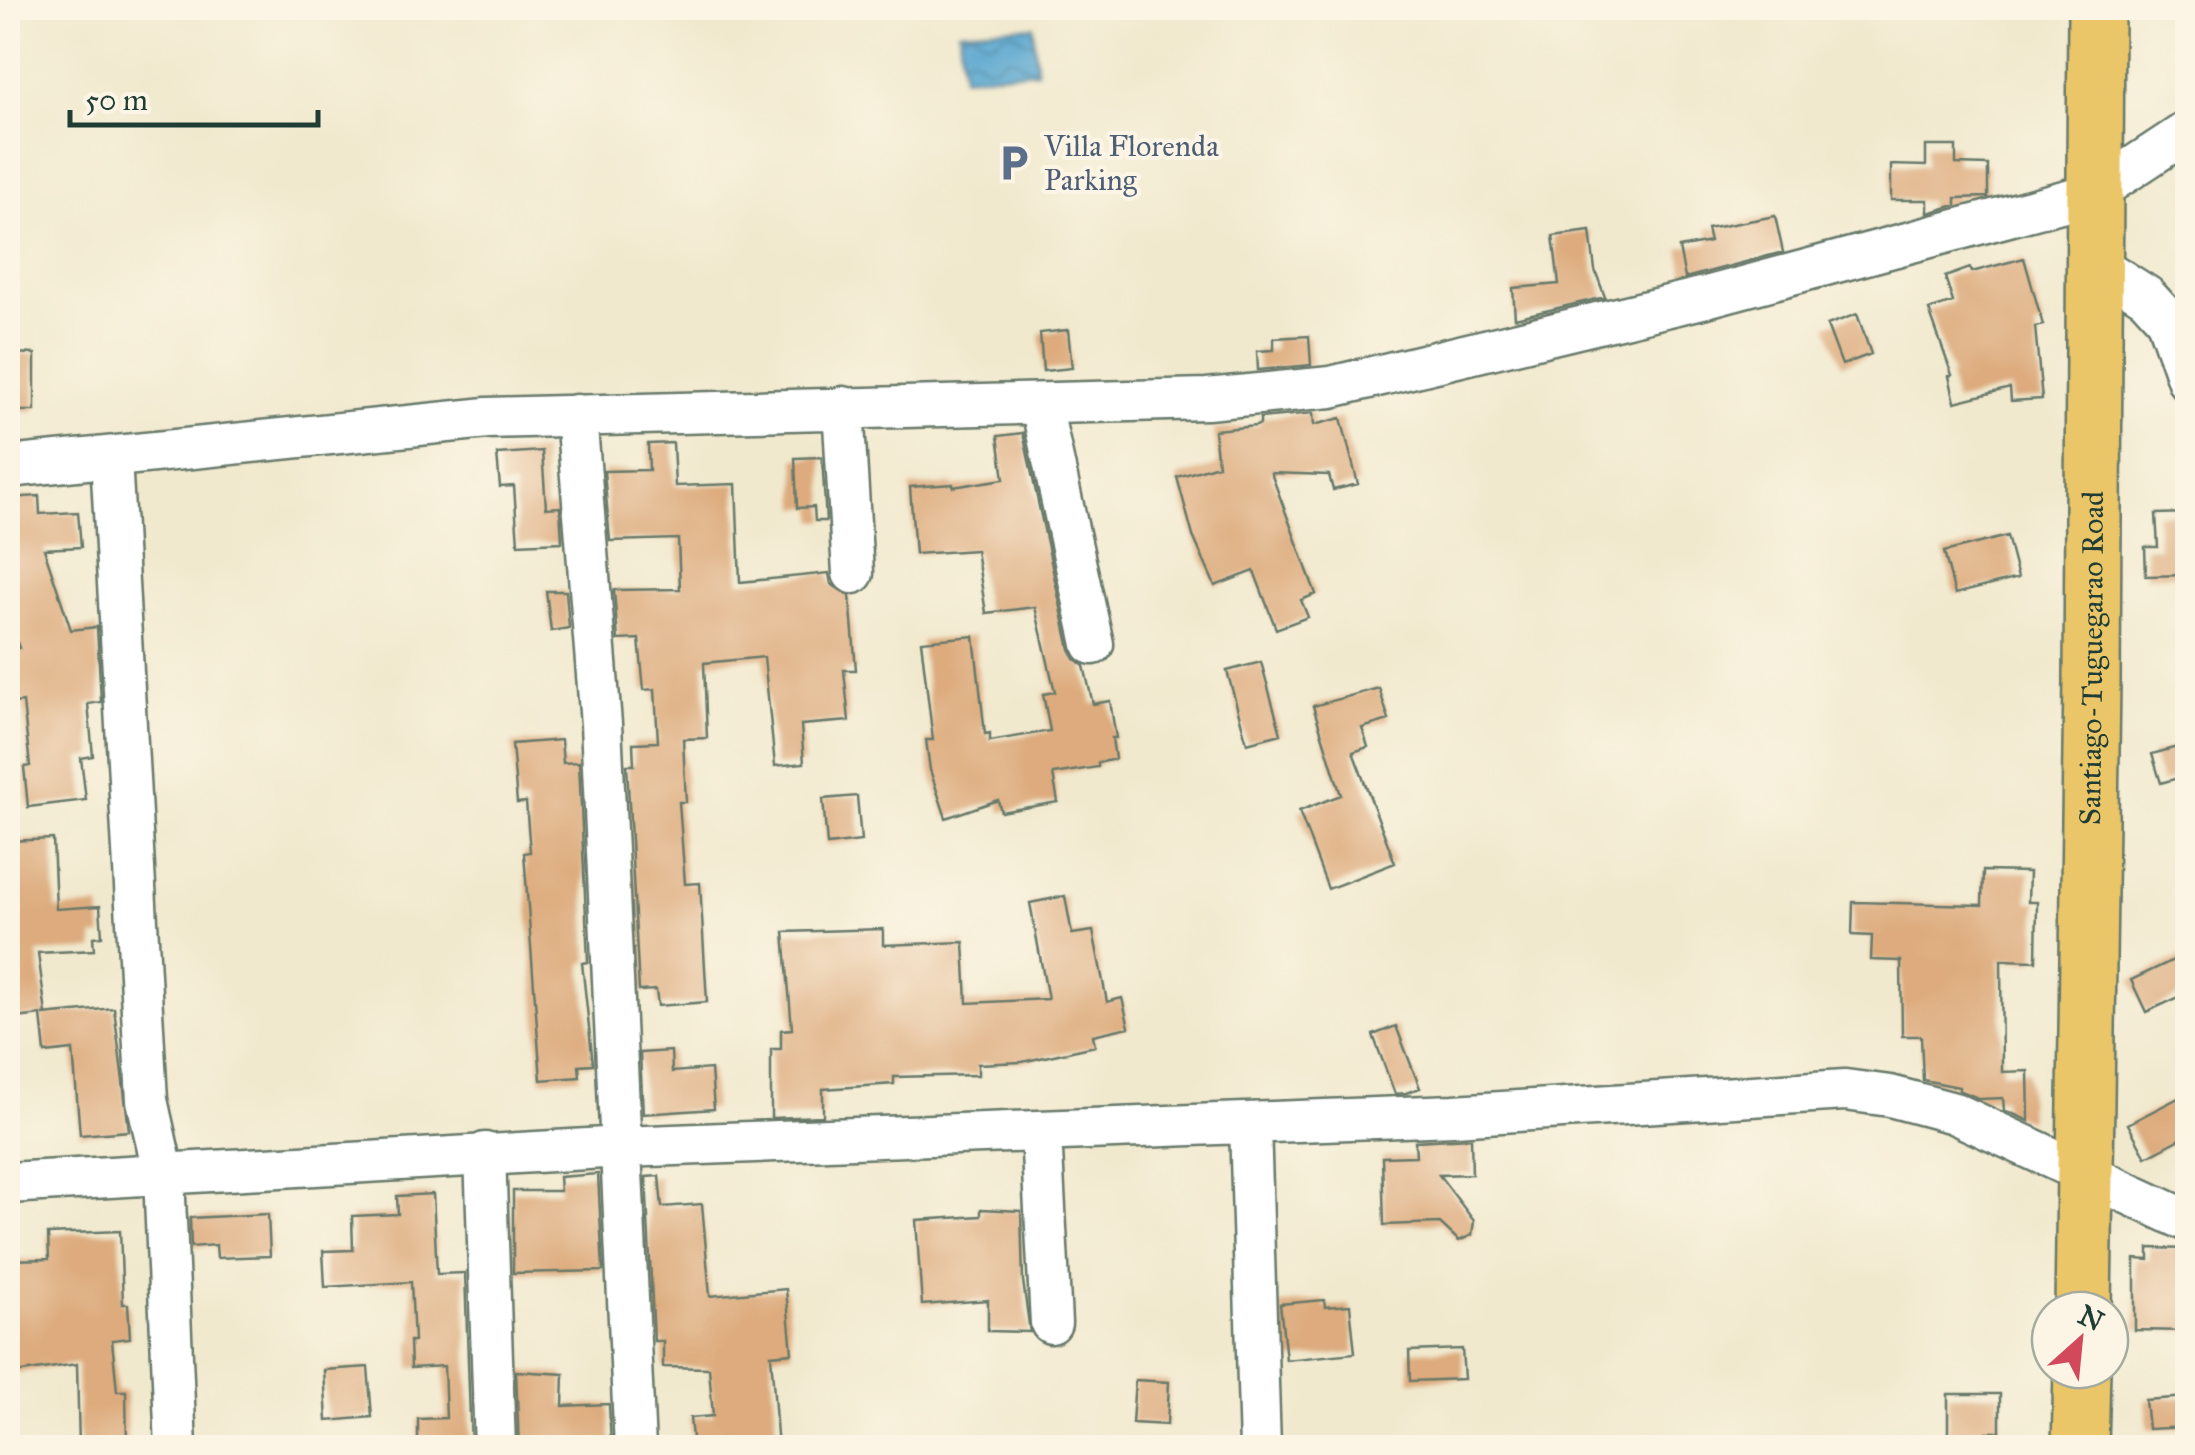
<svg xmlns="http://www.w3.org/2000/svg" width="2195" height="1455" font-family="'IM FELL Great Primer',serif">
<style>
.water{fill:url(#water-waves);stroke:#3a7182;stroke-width:2.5}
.building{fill:#ddab7d}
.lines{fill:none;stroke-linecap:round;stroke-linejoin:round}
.minor-casing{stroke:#68796a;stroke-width:45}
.trunk-casing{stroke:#68796a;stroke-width:60}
.minor{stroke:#fff;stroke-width:40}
.trunk{stroke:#ebc669;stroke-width:55}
.labels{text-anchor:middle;stroke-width:8;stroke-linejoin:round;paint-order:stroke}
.service-label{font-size:30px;fill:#4e5e75;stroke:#fcf5e5;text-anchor:start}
.street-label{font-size:30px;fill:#1f3d34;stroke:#fcf5e5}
</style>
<defs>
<pattern id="water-waves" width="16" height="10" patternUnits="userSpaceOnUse" patternTransform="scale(2.5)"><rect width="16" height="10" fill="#56a5cf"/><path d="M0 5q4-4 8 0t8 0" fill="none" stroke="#4788a9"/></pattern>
</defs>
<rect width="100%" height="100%" fill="#fcf5e5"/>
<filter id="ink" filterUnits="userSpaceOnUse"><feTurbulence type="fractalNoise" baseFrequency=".01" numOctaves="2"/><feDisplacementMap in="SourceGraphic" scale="20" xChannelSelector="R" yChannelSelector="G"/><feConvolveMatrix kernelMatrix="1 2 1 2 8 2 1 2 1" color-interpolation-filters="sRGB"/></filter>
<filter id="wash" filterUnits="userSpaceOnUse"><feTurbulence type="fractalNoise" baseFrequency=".0048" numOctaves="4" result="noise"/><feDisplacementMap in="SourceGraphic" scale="40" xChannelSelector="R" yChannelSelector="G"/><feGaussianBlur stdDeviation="2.25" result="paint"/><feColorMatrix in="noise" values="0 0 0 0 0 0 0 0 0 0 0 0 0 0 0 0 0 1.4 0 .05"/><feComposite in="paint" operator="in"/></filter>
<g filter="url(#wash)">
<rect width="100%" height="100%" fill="#f1e9ce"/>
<!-- water -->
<path class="water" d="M 1033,26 L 1037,71 L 963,77 L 959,31 Z"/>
<g id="blocks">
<!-- building -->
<path class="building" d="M 1926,146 L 1956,146 L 1956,164 L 1988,165 L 1988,197 L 1956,198 L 1956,205 L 1928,213 L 1928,200 L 1891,200 L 1891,165 L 1926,166 Z
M 1775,216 L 1783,252 L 1685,278 L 1679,248 L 1710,242 L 1707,229 Z
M 1590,231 L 1595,270 L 1605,297 L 1515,318 L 1513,288 L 1559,284 L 1553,236 Z
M 2024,258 L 2043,325 L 2035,327 L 2042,399 L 2011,401 L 2010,388 L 1955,402 L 1949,376 L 1952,375 L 1929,310 L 1953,302 L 1945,277 L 1970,268 L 1972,272 Z
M 1857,314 L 1871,354 L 1842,365 L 1827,325 Z
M 1068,330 L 1072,368 L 1043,371 L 1040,333 Z
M 1309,336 L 1311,365 L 1258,370 L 1257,351 L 1274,350 L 1274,338 Z
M 8,353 L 35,354 L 35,411 L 8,411 Z
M 1313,413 L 1314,425 L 1341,418 L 1358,484 L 1333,490 L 1329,475 L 1271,473 L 1316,594 L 1301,600 L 1308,617 L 1276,629 L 1254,571 L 1215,586 L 1193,536 L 1177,477 L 1218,465 L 1214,430 L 1256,426 L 1260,424 L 1260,418 Z
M 1023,433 L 1070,649 L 1075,659 L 1084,666 L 1093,704 L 1110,701 L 1116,738 L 1112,738 L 1115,759 L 1098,763 L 1098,767 L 1053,774 L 1058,802 L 1001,812 L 998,800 L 946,818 L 930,770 L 926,740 L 933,740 L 921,641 L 974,636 L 985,734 L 990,733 L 990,741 L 1050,731 L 1043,694 L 1055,692 L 1035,607 L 986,613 L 976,550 L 915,554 L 910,487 L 953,484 L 953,487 L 1004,479 L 998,436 Z
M 673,443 L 675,486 L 736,484 L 740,582 L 829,573 L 831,584 L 850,596 L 856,670 L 844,670 L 849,721 L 801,725 L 804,763 L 775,766 L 764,657 L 704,663 L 707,738 L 683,739 L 686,802 L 679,802 L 685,884 L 700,883 L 707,1002 L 658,1006 L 656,990 L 639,991 L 627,765 L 634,765 L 633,743 L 658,742 L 655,689 L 644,690 L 639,639 L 618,640 L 614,590 L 680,589 L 678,539 L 610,541 L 604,471 L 649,470 L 648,444 Z
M 542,451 L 546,508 L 560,507 L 562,542 L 518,544 L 514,486 L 500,487 L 497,454 Z
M 822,457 L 826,521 L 815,521 L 814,507 L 797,508 L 795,458 Z
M 39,496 L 40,514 L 78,512 L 81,547 L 44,549 L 71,630 L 97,627 L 101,702 L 88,704 L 93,756 L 81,758 L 86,800 L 28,807 L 24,767 L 30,766 L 23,702 L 13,703 L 10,680 L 8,680 L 8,649 L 19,648 L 8,614 L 8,498 Z
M 2188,513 L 2188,575 L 2146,576 L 2145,547 L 2158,547 L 2156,514 Z
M 2007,536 L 2018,578 L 1955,594 L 1944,552 Z
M 546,591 L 566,591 L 569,628 L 551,631 Z
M 1261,662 L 1281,734 L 1247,743 L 1227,671 Z
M 1379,688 L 1389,720 L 1362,728 L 1368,747 L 1353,752 L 1395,863 L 1328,889 L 1299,811 L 1341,795 L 1313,706 Z
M 561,740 L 563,763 L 579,762 L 588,962 L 582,963 L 593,1064 L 579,1065 L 580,1077 L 541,1080 L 524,853 L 530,852 L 526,802 L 517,803 L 512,744 Z
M 2188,744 L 2188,775 L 2161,783 L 2152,754 Z
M 857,796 L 861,841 L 827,845 L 823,799 Z
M 53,839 L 56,909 L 100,906 L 102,936 L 93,937 L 94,950 L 38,953 L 46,1014 L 43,1015 L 114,1008 L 129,1131 L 80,1135 L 73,1050 L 45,1053 L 41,1015 L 8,1019 L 8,841 Z
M 1983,871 L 2029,872 L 2028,902 L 2037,902 L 2036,961 L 2001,960 L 2002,1072 L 2028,1071 L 2029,1121 L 2004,1110 L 2003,1098 L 1980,1099 L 1959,1090 L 1959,1087 L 1923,1080 L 1921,1036 L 1902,1036 L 1901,961 L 1871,960 L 1872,936 L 1852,935 L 1853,902 L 1982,905 Z
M 1065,896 L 1072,934 L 1093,931 L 1107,1002 L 1122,998 L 1129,1027 L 1093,1035 L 1095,1046 L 1022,1062 L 978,1064 L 978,1075 L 894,1077 L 894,1084 L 823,1089 L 823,1116 L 771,1118 L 771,1049 L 781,1049 L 781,1030 L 792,1029 L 784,932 L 883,929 L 883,945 L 964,942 L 967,1003 L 1048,999 L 1030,903 Z
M 2188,953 L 2188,993 L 2146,1012 L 2131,980 Z
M 1396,1026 L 1420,1088 L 1406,1093 L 1395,1094 L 1373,1035 Z
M 671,1051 L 672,1072 L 711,1069 L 714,1109 L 643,1114 L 640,1053 Z
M 2188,1093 L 2188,1135 L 2146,1157 L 2128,1124 Z
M 1471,1138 L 1472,1174 L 1439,1175 L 1474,1221 L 1472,1235 L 1459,1241 L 1440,1223 L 1384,1225 L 1382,1157 L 1416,1156 L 1415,1141 Z
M 598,1174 L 603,1271 L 513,1273 L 513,1191 L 560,1191 L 559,1177 Z
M 659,1176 L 662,1207 L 702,1204 L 710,1296 L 786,1289 L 792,1353 L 771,1355 L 778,1448 L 693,1448 L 690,1418 L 713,1416 L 709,1368 L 663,1367 L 663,1341 L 654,1341 L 646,1177 Z
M 433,1194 L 437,1274 L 465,1273 L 471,1448 L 418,1448 L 418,1419 L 446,1418 L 444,1366 L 411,1368 L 410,1341 L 414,1341 L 411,1282 L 325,1287 L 323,1251 L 353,1250 L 352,1216 L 398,1214 L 397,1196 Z
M 981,1209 L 1021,1211 L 1023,1281 L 1030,1332 L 988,1331 L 988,1300 L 922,1305 L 916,1220 L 981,1216 Z
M 268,1214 L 270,1256 L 217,1258 L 216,1245 L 191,1247 L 190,1218 Z
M 120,1231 L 123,1304 L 128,1304 L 130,1338 L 112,1340 L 117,1391 L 126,1391 L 127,1448 L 79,1448 L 77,1364 L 8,1374 L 8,1260 L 49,1259 L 48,1234 Z
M 2149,1248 L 2188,1249 L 2188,1331 L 2135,1330 L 2135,1259 L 2149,1260 Z
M 1324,1300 L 1325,1307 L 1350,1305 L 1355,1353 L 1286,1360 L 1280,1304 Z
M 1462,1349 L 1464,1379 L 1410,1381 L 1409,1351 Z
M 368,1367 L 372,1417 L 327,1421 L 324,1370 Z
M 516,1371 L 564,1374 L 563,1406 L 609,1404 L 611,1448 L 519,1448 Z
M 1135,1380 L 1169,1382 L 1167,1425 L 1132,1423 Z
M 1948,1394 L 2000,1394 L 2000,1432 L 1987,1432 L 1987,1448 L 1948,1448 Z
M 2188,1397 L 2188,1427 L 2148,1429 L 2145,1400 Z"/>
</g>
</g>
<g filter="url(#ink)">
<use href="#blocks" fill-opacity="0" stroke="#68796a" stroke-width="2.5"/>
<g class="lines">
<!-- minor casing -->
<g class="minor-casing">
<path id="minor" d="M 2094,263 L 2146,296 L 2166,318 L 2188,381
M 1041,405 L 1093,644
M 843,407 L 853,573
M 576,415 L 601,724 L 635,1448
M 111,458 L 147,1100 L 164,1176 L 176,1448
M 8,467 L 487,418 L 1207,399 L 1331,387 L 1706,297 L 2094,193 L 2188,131
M 1250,1124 L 1260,1448
M 1041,1133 L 1051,1323
M 485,1153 L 495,1448
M 8,1183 L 622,1147 L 1454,1115 L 1845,1090 L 1890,1096 L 1954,1113 L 2188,1221"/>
</g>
<!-- trunk casing -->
<g class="trunk-casing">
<g id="trunk">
<path id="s1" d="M 2083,1310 L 2092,681 L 2096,8"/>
<path d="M 2080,1448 L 2082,1370"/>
</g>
</g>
<!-- minor -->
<use href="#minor" class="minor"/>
<!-- trunk -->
<use href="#trunk" class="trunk"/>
</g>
</g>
<!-- icons -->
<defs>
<g id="parking-bare" transform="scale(3)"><path d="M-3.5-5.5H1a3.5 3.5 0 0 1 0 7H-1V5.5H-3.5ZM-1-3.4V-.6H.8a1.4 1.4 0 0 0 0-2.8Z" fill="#5c6f8a" stroke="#fcf5e5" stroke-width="2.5" paint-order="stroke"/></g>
</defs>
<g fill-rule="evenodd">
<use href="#parking-bare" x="1014" y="163"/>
</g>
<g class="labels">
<!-- service labels -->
<g class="service-label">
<text x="1044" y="156">Villa Florenda<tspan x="1044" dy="34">Parking</tspan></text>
</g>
<!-- street labels -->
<g class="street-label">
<text dy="10" stroke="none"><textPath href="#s1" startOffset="652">Santiago-Tuguegarao Road</textPath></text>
</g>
</g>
<!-- margin -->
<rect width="2195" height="1455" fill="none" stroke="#fcf5e5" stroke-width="40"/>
<!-- north arrow -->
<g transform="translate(2080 1340) rotate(27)"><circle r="48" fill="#fcf5e5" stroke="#a4ab9e" stroke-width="2.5"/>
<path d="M0-8L18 38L0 25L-18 38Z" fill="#d1495b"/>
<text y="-15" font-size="28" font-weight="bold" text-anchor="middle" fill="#1f3d34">N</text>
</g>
<!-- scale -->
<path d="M70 110v15h248v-15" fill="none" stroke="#1f3d34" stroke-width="5"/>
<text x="85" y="110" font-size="30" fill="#1f3d34" stroke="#fcf5e5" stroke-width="8" paint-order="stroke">50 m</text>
</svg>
